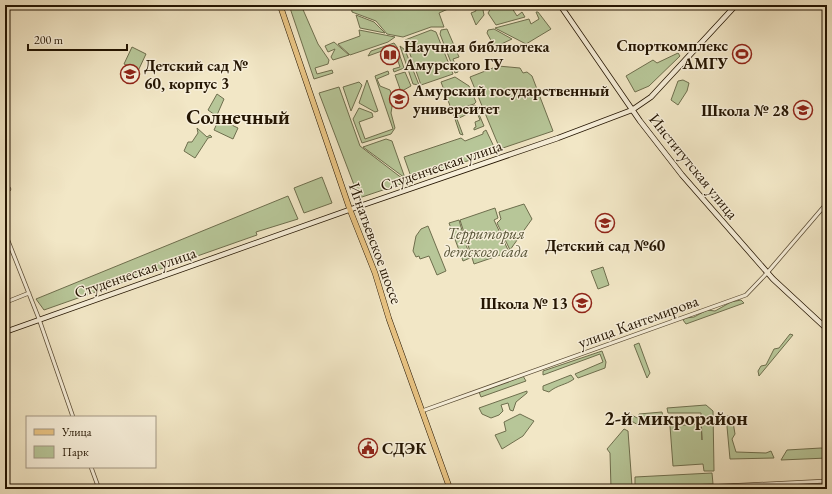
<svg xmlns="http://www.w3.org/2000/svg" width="832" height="494" font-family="'EB Garamond',serif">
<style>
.green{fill:#b7c698;stroke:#6e6e4d}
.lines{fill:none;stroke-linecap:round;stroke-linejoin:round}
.street-casing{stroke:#584a33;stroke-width:4.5}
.secondary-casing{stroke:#241502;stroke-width:6}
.primary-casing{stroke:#241502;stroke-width:6}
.street{stroke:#f7efda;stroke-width:3}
.secondary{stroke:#f7efda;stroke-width:4.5}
.primary{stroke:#e9c483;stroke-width:5}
.labels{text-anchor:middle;stroke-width:3;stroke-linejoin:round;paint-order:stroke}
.poi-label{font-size:16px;font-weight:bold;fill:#241502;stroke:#f7efda;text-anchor:start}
.street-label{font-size:16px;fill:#241502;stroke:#f7efda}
.park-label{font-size:16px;font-style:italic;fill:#575336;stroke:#f7efda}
.district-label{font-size:20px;font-weight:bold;fill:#241502;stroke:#f7efda}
</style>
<rect width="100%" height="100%" fill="#f2e7c6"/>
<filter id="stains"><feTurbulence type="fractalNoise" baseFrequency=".005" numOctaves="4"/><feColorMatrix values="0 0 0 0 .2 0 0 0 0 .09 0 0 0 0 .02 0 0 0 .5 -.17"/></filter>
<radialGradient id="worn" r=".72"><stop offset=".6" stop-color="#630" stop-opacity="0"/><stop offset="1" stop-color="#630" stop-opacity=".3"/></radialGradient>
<!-- green -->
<path class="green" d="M 289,5 L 301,5 L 318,44 L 329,60 L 328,64 L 315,68 L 317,74 L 332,70 L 333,73 L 314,79 Z
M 351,5 L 457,5 L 439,13 L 444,27 L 431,27 L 403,37 L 387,34 L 376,21 L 352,12 Z
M 474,5 L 489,5 L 483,10 L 484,15 L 476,25 L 471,13 L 476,11 Z
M 493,5 L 510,5 L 517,16 L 522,12 L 525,17 L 496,25 L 488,13 Z
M 536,12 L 538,12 L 551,29 L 526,44 L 495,28 L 529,19 L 531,24 L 539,19 Z
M 356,15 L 374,22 L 385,33 L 360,28 Z
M 447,29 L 459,57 L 453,59 L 458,72 L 455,73 L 440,34 L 441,30 Z
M 494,29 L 512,39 L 497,46 L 493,44 L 487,33 L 488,30 Z
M 359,30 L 395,37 L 388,42 L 350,55 L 338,44 L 360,36 Z
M 431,30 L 436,32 L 453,74 L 421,85 L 405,40 Z
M 334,42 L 349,55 L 333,60 L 331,57 L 335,49 L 328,52 L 325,46 Z
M 394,43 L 397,47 L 404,68 L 394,72 L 393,69 L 400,67 L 393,47 L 368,56 L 371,51 Z
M 400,46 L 405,50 L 419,85 L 413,84 Z
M 132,47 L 146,54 L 138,71 L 124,64 Z
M 678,53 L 680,56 L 649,86 L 635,92 L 626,76 L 653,60 L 657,63 Z
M 498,66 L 520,68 L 523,73 L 527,72 L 532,76 L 553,131 L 500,149 L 470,77 Z
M 388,71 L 389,74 L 377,79 L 380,86 L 390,90 L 393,101 L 391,113 L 395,128 L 391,134 L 362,143 L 353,119 L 359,108 L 372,113 L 373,117 L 359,122 L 365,139 L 393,129 L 375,76 Z
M 405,72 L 411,86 L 402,91 L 400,89 L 395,75 Z
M 455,77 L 469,86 L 476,102 L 474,104 L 452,111 L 441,82 Z
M 367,80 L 378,111 L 375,112 L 359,103 Z
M 683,80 L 689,83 L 687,91 L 678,105 L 671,100 L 678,81 Z
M 359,82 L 362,85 L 351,111 L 343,87 Z
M 339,87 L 360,146 L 407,182 L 359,198 L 319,93 Z
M 217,94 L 224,99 L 217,115 L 215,115 L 208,110 Z
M 475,105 L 484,126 L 474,130 L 474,128 L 476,127 L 475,122 L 480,120 L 476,110 L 457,119 L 463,135 L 460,134 L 453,113 Z
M 219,119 L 238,128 L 233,139 L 214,130 Z
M 197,128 L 207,137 L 210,135 L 212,137 L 208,138 L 195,158 L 184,151 L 188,142 L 192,142 L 198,133 Z
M 486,130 L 496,151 L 410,181 L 410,174 L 404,157 L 461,138 L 465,141 L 483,134 L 483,132 Z
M 386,139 L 392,141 L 393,144 L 405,178 L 363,147 Z
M 322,177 L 332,203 L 304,213 L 294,188 Z
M 288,196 L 298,219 L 256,232 L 257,235 L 44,310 L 36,299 Z
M 524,204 L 532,219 L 510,250 L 497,223 L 501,219 L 499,212 Z
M 495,208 L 498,218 L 494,220 L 509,252 L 474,264 L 460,220 Z
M 459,220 L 470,258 L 463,261 L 449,223 Z
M 428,226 L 446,271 L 437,275 L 429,256 L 420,259 L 419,256 L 416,257 L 413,251 L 416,236 L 421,229 Z
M 603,267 L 609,285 L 598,289 L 591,271 Z
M 741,300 L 744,303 L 686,324 L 683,320 L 686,318 L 694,317 L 707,310 L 715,311 L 731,302 Z
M 790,334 L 793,335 L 759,376 L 758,371 L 761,366 L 766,365 L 774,349 L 779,348 Z
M 639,343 L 650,373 L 647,378 L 634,345 Z
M 602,351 L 606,362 L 605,368 L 578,378 L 575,374 L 603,362 L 600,354 L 543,375 L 543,371 Z
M 571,375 L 574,379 C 566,385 557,385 549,392 L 543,390 L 543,386 Z
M 523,376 L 526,381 L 481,397 L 479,392 Z
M 527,391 L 527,393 L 516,402 L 513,411 L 510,410 L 508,403 L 501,405 L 503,411 L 499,415 L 491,418 L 482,414 L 479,408 Z
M 706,405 L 713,411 L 714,471 L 704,471 L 703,464 L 673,466 L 670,426 L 701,424 L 702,440 L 701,413 L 668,413 L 667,408 Z
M 662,412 L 663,417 L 659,423 L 638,425 L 630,420 L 630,416 L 632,415 L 637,418 L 639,414 Z
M 520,414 L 534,421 L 523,436 L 502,449 L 495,435 L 506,431 L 504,422 Z
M 726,416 L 732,416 L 735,434 L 732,439 L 736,452 L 766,453 L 771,451 L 774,458 L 730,459 Z
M 624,429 L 628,431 L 632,486 L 611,488 L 610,453 L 607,449 Z
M 821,448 L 827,449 L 827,458 L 781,460 L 787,450 Z
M 712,473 L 713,484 L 635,487 L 635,477 Z
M 820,484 L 822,489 L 787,489 L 786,485 Z"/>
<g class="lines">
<!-- street casing -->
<g class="street-casing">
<path id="street" d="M 5,190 L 9,189
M 5,233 L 39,319 L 73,417
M 5,298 L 9,301 L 29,293
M 422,411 L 746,295 L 767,273 L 827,203
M 91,467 L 99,489
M 662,489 L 827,481"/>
</g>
<!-- secondary casing -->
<g class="secondary-casing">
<path id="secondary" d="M 560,5 L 640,121 L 682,175 L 773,279 L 827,329
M 5,332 L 360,206 L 558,138 L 632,110 L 651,97 L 736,5"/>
</g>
<!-- primary casing -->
<g class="primary-casing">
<path id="primary" d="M 280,5 L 350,210 L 375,273 L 389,319 L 450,489"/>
</g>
<!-- street -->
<use href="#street" class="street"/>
<!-- secondary -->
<use href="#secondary" class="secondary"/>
<!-- primary -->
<use href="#primary" class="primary"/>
</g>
<!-- icons -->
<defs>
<g id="stadium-ring" transform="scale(1)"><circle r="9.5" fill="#f7efda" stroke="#8f2418" stroke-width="1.5"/><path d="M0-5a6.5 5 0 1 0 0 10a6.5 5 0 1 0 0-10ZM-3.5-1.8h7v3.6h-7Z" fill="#8f2418"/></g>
<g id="library-ring" transform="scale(1)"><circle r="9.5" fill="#f7efda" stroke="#8f2418" stroke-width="1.5"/><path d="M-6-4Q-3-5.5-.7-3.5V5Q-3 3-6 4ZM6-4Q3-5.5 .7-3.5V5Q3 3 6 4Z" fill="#8f2418"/></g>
<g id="school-ring" transform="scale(1)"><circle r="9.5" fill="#f7efda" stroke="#8f2418" stroke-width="1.5"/><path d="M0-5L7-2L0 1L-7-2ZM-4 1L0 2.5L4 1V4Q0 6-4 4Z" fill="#8f2418"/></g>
<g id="university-ring" transform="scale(1)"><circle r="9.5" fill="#f7efda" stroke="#8f2418" stroke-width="1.5"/><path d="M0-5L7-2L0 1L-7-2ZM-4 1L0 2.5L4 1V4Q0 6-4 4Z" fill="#8f2418"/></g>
<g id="civic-ring" transform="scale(1)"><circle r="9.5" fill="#f7efda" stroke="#8f2418" stroke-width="1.5"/><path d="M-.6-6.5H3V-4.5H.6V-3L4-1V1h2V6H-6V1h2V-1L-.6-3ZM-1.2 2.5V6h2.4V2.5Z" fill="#8f2418"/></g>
</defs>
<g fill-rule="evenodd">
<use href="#stadium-ring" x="742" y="54"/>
<use href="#library-ring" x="390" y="55"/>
<use href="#school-ring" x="130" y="74"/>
<use href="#university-ring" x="399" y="99"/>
<use href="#school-ring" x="803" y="110"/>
<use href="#school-ring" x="605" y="223"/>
<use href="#school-ring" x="582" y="303"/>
<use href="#civic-ring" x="368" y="448"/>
</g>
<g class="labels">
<!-- poi labels -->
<g class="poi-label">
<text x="728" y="51" text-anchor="end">Спорткомплекс<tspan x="728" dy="18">АМГУ</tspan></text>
<text x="404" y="52">Научная библиотека<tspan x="404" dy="18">Амурского ГУ</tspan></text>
<text x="144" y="71">Детский сад №<tspan x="144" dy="18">60, корпус 3</tspan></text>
<text x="413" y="96">Амурский государственный<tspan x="413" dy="18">университет</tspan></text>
<text x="789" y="116" text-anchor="end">Школа № 28</text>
<text x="605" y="251" text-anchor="middle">Детский сад №60</text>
<text x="568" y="309" text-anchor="end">Школа № 13</text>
<text x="382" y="454">СДЭК</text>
</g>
<!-- street labels -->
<g class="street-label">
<text transform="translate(441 165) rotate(-19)" y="6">Студенческая улица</text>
<text transform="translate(694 166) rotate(51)" y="6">Институтская улица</text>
<text transform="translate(376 243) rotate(70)" y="6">Игнатьевское шоссе</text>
<text transform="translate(135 272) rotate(-19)" y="6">Студенческая улица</text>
<text transform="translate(638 321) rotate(-20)" y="6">улица Кантемирова</text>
</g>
<!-- park labels -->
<g class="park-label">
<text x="486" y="239">Территория<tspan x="486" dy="18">детского сада</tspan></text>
</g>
<!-- district labels -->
<g class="district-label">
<text x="238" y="124">Солнечный</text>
<text x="676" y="425">2-й микрорайон</text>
</g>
</g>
<!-- margin -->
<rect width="832" height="494" fill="none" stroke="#f2e7c6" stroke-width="20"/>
<rect x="6" y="6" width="820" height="482" fill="none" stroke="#241502" stroke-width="2"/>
<rect x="10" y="10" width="812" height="474" fill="none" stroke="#241502"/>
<!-- legend -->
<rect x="26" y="416" width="130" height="52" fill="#f7efda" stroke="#a39884"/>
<rect x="34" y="429" width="20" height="6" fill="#e9c483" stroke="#a39884"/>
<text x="62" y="436" font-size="12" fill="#241502">Улица</text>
<rect x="34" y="446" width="20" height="12" fill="#b7c698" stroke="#a39884"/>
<text x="62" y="456" font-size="12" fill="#241502">Парк</text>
<!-- scale -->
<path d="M28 44v6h99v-6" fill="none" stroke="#241502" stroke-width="2"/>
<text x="34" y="44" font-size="12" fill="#241502" stroke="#f7efda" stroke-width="3" paint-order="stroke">200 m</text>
<rect width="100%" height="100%" filter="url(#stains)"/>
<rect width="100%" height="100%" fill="url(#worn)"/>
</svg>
